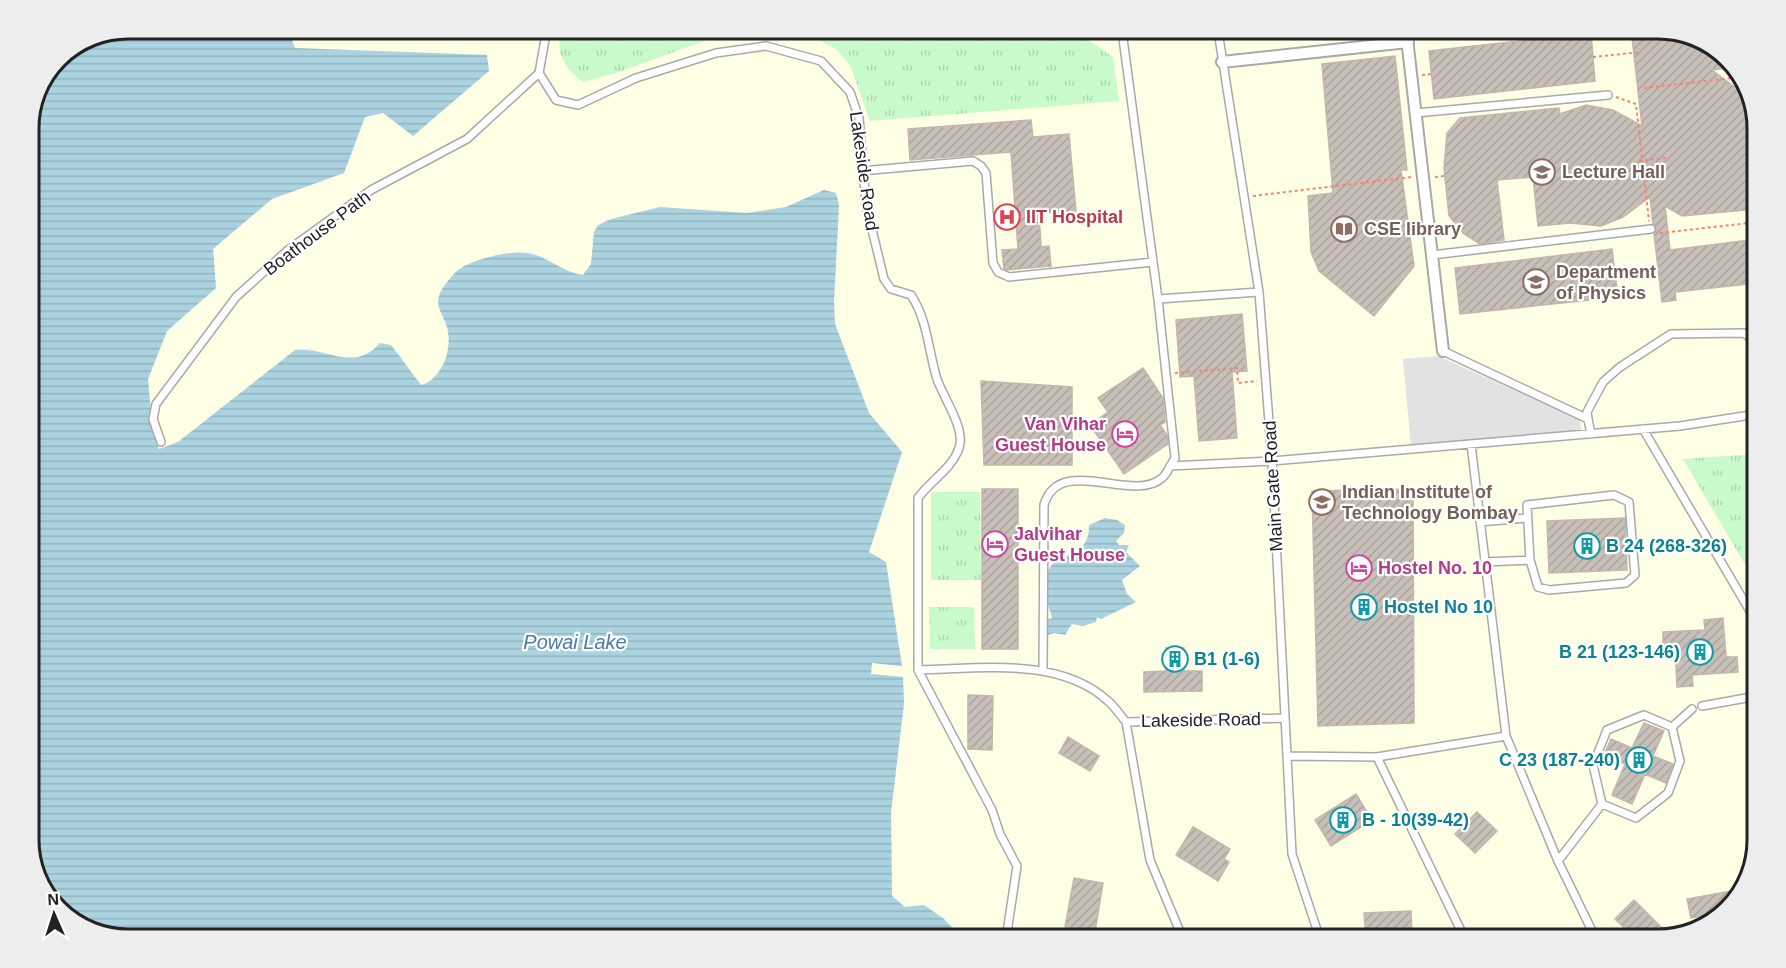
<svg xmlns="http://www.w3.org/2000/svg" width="1786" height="968" font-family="Arial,sans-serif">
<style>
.education{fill:#ffffe5}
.park{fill:url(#park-tufts)}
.parking{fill:#e2e2e2}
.water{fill:url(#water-rules)}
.building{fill:url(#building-hatch);stroke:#c4b6ab;stroke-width:1.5}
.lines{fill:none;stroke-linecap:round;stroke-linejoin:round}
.service-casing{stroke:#a9a9a9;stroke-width:10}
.pedestrian-casing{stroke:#a9a9a9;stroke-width:14}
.path{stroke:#fa8072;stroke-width:2;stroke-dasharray:3 3;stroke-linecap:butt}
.service{stroke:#fff;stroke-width:7}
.pedestrian{stroke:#fff;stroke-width:10}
.labels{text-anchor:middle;stroke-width:4.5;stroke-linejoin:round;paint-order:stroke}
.street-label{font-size:18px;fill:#222;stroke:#fff}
.education-label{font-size:18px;font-weight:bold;fill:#785e54;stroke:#fff;text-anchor:start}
.health-label{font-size:18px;font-weight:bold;fill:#be3a42;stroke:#fff;text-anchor:start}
.hotel-label{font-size:18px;font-weight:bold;fill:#b23c85;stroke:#fff;text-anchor:start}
.culture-label{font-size:18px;font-weight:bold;fill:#0d838f;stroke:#fff;text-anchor:start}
.water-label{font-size:20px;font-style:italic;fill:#4a7aab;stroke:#fff}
.rim{fill:none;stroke:#222;stroke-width:3}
</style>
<defs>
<pattern id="park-tufts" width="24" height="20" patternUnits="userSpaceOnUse" patternTransform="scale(1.5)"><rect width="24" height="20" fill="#c8facc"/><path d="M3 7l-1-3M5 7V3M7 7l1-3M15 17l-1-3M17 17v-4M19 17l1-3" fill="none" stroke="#acd6af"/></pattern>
<pattern id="water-rules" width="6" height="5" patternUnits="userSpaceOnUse" patternTransform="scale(1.5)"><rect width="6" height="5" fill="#aad3df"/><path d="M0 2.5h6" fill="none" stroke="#92b5bf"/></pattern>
<pattern id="building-hatch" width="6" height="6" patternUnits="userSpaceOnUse" patternTransform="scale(1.5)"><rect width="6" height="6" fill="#c7bfb8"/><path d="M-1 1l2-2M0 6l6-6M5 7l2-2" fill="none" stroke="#aba49e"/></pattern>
</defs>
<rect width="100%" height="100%" fill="#f2efe9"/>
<!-- education -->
<path class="education" d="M 1658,29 L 1702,39 L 1741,73 L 1757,122 L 1757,840 L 1747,884 L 1708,926 L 1658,939 L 963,939 L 944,919 L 924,905 L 905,907 L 892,896 L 891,812 L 904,704 L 903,677 L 871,674 L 872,663 L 902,666 L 869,552 L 902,452 L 869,413 L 835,324 L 834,302 L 839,205 L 835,193 L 824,190 L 786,207 L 747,213 L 721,213 L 592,238 L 594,250 L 591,264 L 583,275 L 568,273 L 438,303 L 447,328 L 449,343 L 445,363 L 429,383 L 421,385 L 413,377 L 400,354 L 371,353 L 351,359 L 331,356 L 311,348 L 295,350 L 178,442 L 158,450 L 153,434 L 148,379 L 167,331 L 216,288 L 213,249 L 272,199 L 344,173 L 365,117 L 383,113 L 489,70 L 486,55 L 294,48 L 290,35 Z"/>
<!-- park -->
<path class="park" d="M 1075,31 L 1113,57 L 1119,101 L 870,121 L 850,65 L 836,49 L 805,33 Z
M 726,33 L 616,73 L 583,82 C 567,69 555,56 561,34 Z
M 1757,454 L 1757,585 L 1683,459 Z
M 931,492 L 980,492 L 981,580 L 931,580 Z
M 929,607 L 974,607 L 975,649 L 930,649 Z"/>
<!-- parking -->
<path class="parking" d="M 1438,356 L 1580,420 L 1581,431 L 1411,447 L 1403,359 Z"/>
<!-- water -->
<path class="water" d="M 290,35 L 295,48 L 487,55 L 489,71 L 413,136 L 383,113 L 365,117 L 344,173 L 272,199 L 213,249 L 216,288 L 167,331 L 148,379 L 153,434 L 159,449 L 178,442 L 295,350 C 327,347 354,373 380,343 L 391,345 L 421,385 C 443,379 453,348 447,327 C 445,319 438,310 438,301 C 439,290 447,282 454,274 C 465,260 510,250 528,253 C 547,256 562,272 583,275 L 591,264 L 594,232 L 598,225 L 611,219 L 660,207 L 747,213 L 786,207 L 824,190 L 836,193 L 839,205 L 834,302 L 835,324 L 869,413 L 902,452 L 869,552 L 886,562 L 902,666 L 872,663 L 871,674 L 903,677 L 904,704 L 891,812 L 892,896 L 905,907 L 924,905 L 944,919 L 963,939 L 128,939 L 84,929 L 45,896 L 29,847 L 29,122 L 58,57 L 90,36 Z
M 1105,518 L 1117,520 L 1125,525 L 1124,533 L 1116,541 L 1119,545 L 1129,545 L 1126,552 L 1140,566 L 1122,580 L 1127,594 L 1136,602 L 1101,619 L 1097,617 L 1096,622 L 1083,626 L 1072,624 L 1065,635 L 1054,633 L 1045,636 L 1045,620 L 1052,618 C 1047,600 1040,578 1054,562 L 1061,563 L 1069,554 L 1073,555 C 1085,546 1089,539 1089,525 Z"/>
<!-- building -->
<path class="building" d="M 1631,29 L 1645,29 L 1646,32 L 1664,30 L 1702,39 L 1735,67 L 1712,70 L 1749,98 L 1757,151 L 1757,195 L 1745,210 L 1682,216 L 1665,206 L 1670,250 L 1757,239 L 1757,283 L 1675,292 L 1676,300 L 1662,302 L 1654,234 L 1657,229 L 1653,224 L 1650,197 L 1623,217 L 1601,226 L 1570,223 L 1538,226 L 1533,177 L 1497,180 L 1504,240 L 1480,244 L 1464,234 L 1449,216 L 1444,168 L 1447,133 L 1460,118 L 1559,108 L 1560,114 L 1586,105 L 1613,110 L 1642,126 Z
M 1591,33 L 1595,81 L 1434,99 L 1429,51 Z
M 1395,56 L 1407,170 L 1401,170 L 1414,266 L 1374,316 L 1319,271 L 1311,252 L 1308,196 L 1333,193 L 1322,64 Z
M 1031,120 L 1033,137 L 1069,134 L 1076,211 L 1039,213 L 1041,247 L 1049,246 L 1051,266 L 1006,270 L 1004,269 L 1002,250 L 1018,249 L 1011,152 L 910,160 L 908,129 Z
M 1612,249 L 1618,297 L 1460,314 L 1455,268 Z
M 1242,314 L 1247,371 L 1232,372 L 1237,438 L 1199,441 L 1194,376 L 1180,377 L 1176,320 Z
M 1143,368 L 1163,398 L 1165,422 L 1160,425 L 1167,435 L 1168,444 L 1124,474 L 1090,425 L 1108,412 L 1098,398 Z
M 981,381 L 1072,387 L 1072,465 L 984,465 Z
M 982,489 L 1018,489 L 1018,649 L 982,649 Z
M 1413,489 L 1414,723 L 1318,726 L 1312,491 Z
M 1625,518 L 1627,570 L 1549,573 L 1547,521 Z
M 1723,618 L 1726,657 L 1737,657 L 1738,672 L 1692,675 L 1693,686 L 1677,687 L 1675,646 L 1663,647 L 1663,632 L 1705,630 L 1704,620 Z
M 1166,648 L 1184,648 L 1184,671 L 1202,671 L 1202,691 L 1144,692 L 1144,672 L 1166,671 Z
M 968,695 L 993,696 L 992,750 L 968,749 Z
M 1644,723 L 1664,731 L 1653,756 L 1673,764 L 1666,783 L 1645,774 L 1632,804 L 1612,795 L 1625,764 L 1604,755 L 1611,739 L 1632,748 Z
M 1068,737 L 1099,756 L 1090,771 L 1059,753 Z
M 1356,794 L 1372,820 L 1331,846 L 1315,820 Z
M 1477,812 L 1497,831 L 1475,853 L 1455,834 Z
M 1193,827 L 1230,849 L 1224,859 L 1229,862 L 1218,881 L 1176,855 Z
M 1074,878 L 1103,883 L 1095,932 L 1065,927 Z
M 1732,891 L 1733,899 L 1720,914 L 1691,918 L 1687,899 Z
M 1634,900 L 1663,929 L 1653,939 L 1636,939 L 1615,919 Z
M 1411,911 L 1412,939 L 1366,939 L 1364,913 Z"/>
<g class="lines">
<!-- service casing -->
<g class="service-casing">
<path id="service" d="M 1218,31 L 1259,292 L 1272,461 L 1292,854 L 1320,939
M 546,34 L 539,73 L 556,100 L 578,105 L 636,78 L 716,53 L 766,46 L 821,61 L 850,92 L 859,118 L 866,205 L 884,279 L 891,289 L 911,295 C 928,321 928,350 937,379 C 943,397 966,429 959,448 C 952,469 931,480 918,498 L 918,670 L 992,810 L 1000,834 L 1017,866 L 1006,939
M 1416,113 L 1608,95
M 861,171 L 973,161 L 981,166 L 986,173 L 993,263 L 998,272 L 1009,277 L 1153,262
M 1432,255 L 1651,229
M 1158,299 L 1259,292
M 1443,351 L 1588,419 L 1591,434
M 1588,419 L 1587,412 L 1603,382 L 1620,367 L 1671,334 L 1744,333 L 1757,343
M 1643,429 L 1757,623
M 161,442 L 153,419 L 156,404 L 236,297 L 288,250 L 371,190 L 467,139 L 539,73
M 1471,444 L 1506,736 L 1558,861 L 1596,939
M 1170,466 L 1272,461 L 1680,426 L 1757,414
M 1614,495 L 1629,502 L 1635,575 L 1626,583 L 1549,590 L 1538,587 L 1530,560 L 1527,505 Z
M 1480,522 L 1526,518
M 1485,562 L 1530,560
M 918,670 C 979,669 1059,656 1108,701 C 1115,707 1120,715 1126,722 L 1285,718
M 1043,670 L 1044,505 C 1059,453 1133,504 1162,478 C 1167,474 1171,464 1175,458 L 1158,299 L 1122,31
M 1702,706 L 1757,696
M 1644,715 L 1672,727 L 1680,761 L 1668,793 L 1636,818 L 1602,804 L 1593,765 L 1607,730 Z
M 1126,722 L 1150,860 L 1183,939
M 1672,727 L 1692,709
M 1287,756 L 1377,757 L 1506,736
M 1377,757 L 1465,939
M 1558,861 L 1602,804"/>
</g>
<!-- pedestrian casing -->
<g class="pedestrian-casing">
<path id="pedestrian" d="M 1406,30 L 1443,351
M 1222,62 L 1408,42"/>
</g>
<!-- path -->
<path class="path" d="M 1418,37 L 1490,29
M 1593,57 L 1640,52
M 1422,75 L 1431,74
M 1644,88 L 1742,77
M 1616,97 L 1636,104 L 1649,221
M 1639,161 L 1666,158
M 1435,177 L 1444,176
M 1253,196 L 1411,177
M 1660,233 L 1757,222
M 1175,373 L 1237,368 L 1238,383 L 1257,381"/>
<!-- service -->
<use href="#service" class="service"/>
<!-- pedestrian -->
<use href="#pedestrian" class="pedestrian"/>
</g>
<!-- icons -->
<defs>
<g id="university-ring" transform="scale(1.35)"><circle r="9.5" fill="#fff" stroke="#8d6e63" stroke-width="1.5"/><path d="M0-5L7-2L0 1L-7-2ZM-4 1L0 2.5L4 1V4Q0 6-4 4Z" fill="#8d6e63"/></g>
<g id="hospital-ring" transform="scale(1.35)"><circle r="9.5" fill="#fff" stroke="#e0444e" stroke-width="1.5"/><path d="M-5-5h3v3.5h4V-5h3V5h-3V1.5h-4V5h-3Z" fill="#e0444e"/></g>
<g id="library-ring" transform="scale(1.35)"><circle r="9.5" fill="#fff" stroke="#8d6e63" stroke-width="1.5"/><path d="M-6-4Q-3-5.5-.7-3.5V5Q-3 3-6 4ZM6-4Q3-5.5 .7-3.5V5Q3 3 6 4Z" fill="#8d6e63"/></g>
<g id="hotel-ring" transform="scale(1.35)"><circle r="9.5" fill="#fff" stroke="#d1479c" stroke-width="1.5"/><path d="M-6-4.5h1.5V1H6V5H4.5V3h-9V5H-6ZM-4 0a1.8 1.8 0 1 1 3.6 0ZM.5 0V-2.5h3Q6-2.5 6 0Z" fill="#d1479c"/></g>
<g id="building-ring" transform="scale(1.35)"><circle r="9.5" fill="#fff" stroke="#0f9aa8" stroke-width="1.5"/><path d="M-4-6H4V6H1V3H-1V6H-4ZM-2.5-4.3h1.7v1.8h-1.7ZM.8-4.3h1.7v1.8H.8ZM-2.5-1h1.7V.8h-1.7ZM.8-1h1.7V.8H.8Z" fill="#0f9aa8"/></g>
</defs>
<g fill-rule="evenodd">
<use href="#university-ring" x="1542" y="172"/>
<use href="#hospital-ring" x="1007" y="217"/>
<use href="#library-ring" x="1344" y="229"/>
<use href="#university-ring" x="1536" y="282"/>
<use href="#hotel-ring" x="1125" y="434"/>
<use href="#university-ring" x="1322" y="502"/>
<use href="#hotel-ring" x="995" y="544"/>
<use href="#building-ring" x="1587" y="546"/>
<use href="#hotel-ring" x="1359" y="568"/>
<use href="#building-ring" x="1364" y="607"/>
<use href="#building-ring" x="1700" y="652"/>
<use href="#building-ring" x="1175" y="659"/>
<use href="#building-ring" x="1639" y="760"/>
<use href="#building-ring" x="1343" y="820"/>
</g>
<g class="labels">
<!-- street labels -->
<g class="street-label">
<text transform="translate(864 171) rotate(82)" y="6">Lakeside Road</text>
<text transform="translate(317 233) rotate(-37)" y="6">Boathouse Path</text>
<text transform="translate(1273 486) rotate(-93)" y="6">Main Gate Road</text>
<text transform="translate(1201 720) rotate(-1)" y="6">Lakeside Road</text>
</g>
<!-- education labels -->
<g class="education-label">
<text x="1562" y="178">Lecture Hall</text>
<text x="1364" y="235">CSE library</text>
<text x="1556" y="278">Department<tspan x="1556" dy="21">of Physics</tspan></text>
<text x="1342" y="498">Indian Institute of<tspan x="1342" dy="21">Technology Bombay</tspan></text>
</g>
<!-- health labels -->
<g class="health-label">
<text x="1026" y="223">IIT Hospital</text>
</g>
<!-- hotel labels -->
<g class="hotel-label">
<text x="1106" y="430" text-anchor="end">Van Vihar<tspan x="1106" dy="21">Guest House</tspan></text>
<text x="1014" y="540">Jalvihar<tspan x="1014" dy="21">Guest House</tspan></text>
<text x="1378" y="574">Hostel No. 10</text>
</g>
<!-- culture labels -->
<g class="culture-label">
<text x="1606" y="552">B 24 (268-326)</text>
<text x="1384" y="613">Hostel No 10</text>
<text x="1680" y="658" text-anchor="end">B 21 (123-146)</text>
<text x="1194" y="665">B1 (1-6)</text>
<text x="1620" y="766" text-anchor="end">C 23 (187-240)</text>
<text x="1362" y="826">B - 10(39-42)</text>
</g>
<!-- water labels -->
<g class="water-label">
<text x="575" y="649">Powai Lake</text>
</g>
</g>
<!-- crop -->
<path d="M0 0H1786V968H0ZM128 39H1658A89 89 0 0 1 1747 128V840A89 89 0 0 1 1658 929H128A89 89 0 0 1 39 840V128A89 89 0 0 1 128 39Z" fill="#ededed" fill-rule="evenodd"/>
<path class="rim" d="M128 39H1658A89 89 0 0 1 1747 128V840A89 89 0 0 1 1658 929H128A89 89 0 0 1 39 840V128A89 89 0 0 1 128 39Z"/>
<!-- north arrow -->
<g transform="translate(54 914) rotate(357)" stroke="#ffffff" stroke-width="4.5" paint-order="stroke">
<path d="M0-4.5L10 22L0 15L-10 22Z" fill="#222222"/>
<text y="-9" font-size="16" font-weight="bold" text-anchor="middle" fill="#222222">N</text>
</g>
</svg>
